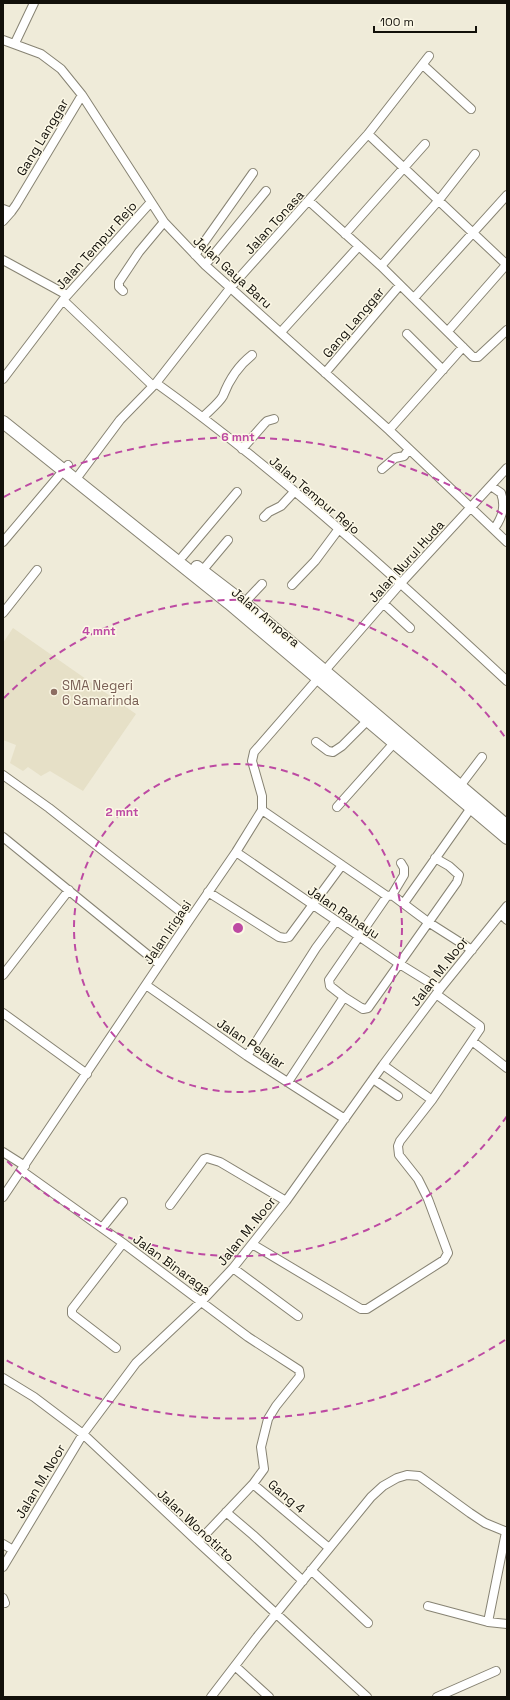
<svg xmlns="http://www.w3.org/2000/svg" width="510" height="1700" font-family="'Space Grotesk',sans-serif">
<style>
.built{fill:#e6e0c7}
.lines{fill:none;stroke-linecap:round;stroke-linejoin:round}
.minor-casing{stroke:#878373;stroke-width:10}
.primary-casing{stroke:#878373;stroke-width:14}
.minor{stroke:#fff;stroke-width:8}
.primary{stroke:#fff;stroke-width:12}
.ring{fill:none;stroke:#bd4aa3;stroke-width:2;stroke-dasharray:7 5}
.education-dot{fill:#8d6e63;stroke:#fcf8e6;stroke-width:1.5}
.labels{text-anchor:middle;stroke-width:3;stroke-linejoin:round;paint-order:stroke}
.street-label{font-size:13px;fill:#12100a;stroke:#fcf8e6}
.education-label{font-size:13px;fill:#785e54;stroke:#fcf8e6;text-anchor:start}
.centre{fill:#bd4aa3;stroke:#fcf8e6;stroke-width:2}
.ring-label{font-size:12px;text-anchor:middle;font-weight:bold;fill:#bd4aa3;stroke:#fcf8e6;stroke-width:3;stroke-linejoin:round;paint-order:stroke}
</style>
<rect width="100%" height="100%" fill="#efebd9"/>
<!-- built -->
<path class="built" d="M 13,628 L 136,714 L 83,791 L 50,771 L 41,776 L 28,767 L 23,771 L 10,763 L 16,745 L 3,740 L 3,643 Z"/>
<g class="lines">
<!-- minor casing -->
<g class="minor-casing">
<path id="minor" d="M 3,40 L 41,54 L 61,69 L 82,95 L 164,222 L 205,265 L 389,430 L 507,542
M 15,43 L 34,3
M 423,65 L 471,109
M 368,134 L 507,265
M 309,201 L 381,266 L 473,357 L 478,357 L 507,330
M 151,202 L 63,300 L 153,386
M 3,209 L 11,212 L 3,221
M 11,212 L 16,205 L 82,95
M 345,234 L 425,144
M 195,255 L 253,173
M 3,260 L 67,295
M 205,265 L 266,191
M 381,266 L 439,200 L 475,154
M 123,291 L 119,287 L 119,282 L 139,252 L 164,222
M 414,298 L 507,195
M 448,331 L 506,265
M 281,332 L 359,246
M 407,334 L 443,370
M 325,373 L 400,285
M 3,379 L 63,300
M 156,383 C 280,472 395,577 507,681
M 203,417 C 209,411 219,403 223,396 C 229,380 238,366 252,355
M 389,430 L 463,347
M 242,449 L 264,424 L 267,421 L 274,419
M 382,469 L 395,458 L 404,456 L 409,449
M 76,479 L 120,420 L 156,383 L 231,287 L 368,134 L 429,56
M 491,486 L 501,493 C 506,507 502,518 494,529
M 264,517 L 269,512 L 281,506 L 294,492
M 3,542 L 68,465
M 183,556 L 237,492
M 202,571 L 228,540
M 292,585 L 315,561 L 338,530
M 244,603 L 262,584
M 383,603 L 410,628
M 3,613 L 37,570
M 316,742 L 328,751 L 333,752 L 342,746 L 368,720
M 3,775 L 49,808 L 190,919
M 460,786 L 482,757
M 337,807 L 394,743
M 262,810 L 387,896
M 3,837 L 159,964
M 236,852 L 398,963 L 440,989
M 208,892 L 279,937 L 285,938 L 289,937 L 342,865
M 392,895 L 428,922 L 472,950
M 404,903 L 471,808
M 501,914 L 507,920
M 3,975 L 69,890
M 146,985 L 247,1056 L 345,1119
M 344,997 L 363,1009 L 368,1008 L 457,882 L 459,875 L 449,866 L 435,858
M 3,1013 L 87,1074
M 472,1041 L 507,1068
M 247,1056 L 316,948 L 336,921
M 383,1065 L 432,1100
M 373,1079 L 398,1096
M 288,1082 L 344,997 L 330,986 L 329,980 L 387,896 L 392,895 L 404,875 L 404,868 L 401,863
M 3,1152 L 25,1166
M 22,1171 L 123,1243 L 248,1337 L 299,1370 L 300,1376 L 276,1406 L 268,1419 L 261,1447 L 264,1469 L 253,1484
M 3,1197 L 190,919 L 236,852 L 262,810 L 262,796 L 252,761 L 254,752 L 401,583 L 507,468
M 170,1205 L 204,1159 L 207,1158 L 220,1162 L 286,1201
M 102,1228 L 123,1202
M 252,1244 L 361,1309 L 367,1309 L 444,1260 L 448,1253 L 428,1199 L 418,1179 L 399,1155 L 398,1146 L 400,1141 L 432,1100 L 480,1029 L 480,1026 L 436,994
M 233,1268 L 298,1316
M 116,1348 L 72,1314 L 72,1309 L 123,1243
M 3,1378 L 34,1397 L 83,1434 L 198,1542 L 367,1697
M 226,1512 L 253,1535 L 303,1581
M 198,1542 L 253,1484 L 329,1548
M 3,1544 L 13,1550
M 3,1567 L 83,1434 L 136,1363 L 202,1301 L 233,1268 L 252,1244 L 286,1201 L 383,1065 L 440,989 L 507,906
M 311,1570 L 368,1623
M 3,1598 L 5,1603
M 428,1606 L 488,1622 L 507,1624
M 488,1622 L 506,1532
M 235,1666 L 269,1697
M 211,1697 L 257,1637 L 371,1497 L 383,1486 L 397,1478 L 407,1475 L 419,1476 L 470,1513 L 485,1523 L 507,1532
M 437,1697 L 496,1671"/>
</g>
<!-- primary casing -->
<g class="primary-casing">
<path id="primary" d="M 3,422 L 229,603 L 507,838
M 197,567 L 244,603 L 507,826"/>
</g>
<!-- minor -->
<use href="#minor" class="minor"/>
<!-- primary -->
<use href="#primary" class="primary"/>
</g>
<!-- distance rings -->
<g class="ring">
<circle cx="238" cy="928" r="164"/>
<path d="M507 1116A328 328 0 0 1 4 1158M4 698A328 328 0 0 1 507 740"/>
<path d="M505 1340A491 491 0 0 1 4 1359M4 497A491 491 0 0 1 505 516"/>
</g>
<!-- markers -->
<circle class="education-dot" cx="54" cy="692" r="4"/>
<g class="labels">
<!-- street labels -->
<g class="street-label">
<text transform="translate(42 137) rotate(-59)" y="5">Gang Langgar</text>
<text transform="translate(274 222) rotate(-48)" y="5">Jalan Tonasa</text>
<text transform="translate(96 245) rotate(-48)" y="5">Jalan Tempur Rejo</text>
<text transform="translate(233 272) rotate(42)" y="5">Jalan Gaya Baru</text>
<text transform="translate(353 322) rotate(-50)" y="5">Gang Langgar</text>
<text transform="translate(315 495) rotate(40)" y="5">Jalan Tempur Rejo</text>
<text transform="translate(406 561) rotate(-48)" y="5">Jalan Nurul Huda</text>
<text transform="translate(266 617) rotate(40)" y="5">Jalan Ampera</text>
<text transform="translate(344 912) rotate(34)" y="5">Jalan Rahayu</text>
<text transform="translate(167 932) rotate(-56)" y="5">Jalan Irigasi</text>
<text transform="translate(439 971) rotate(-52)" y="5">Jalan M. Noor</text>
<text transform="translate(251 1043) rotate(34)" y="5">Jalan Pelajar</text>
<text transform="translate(246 1231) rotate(-51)" y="5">Jalan M. Noor</text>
<text transform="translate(172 1264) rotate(36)" y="5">Jalan Binaraga</text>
<text transform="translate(40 1481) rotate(-59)" y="5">Jalan M. Noor</text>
<text transform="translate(287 1496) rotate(40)" y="5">Gang 4</text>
<text transform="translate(196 1525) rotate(43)" y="5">Jalan Wonotirto</text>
</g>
<!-- education labels -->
<g class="education-label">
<text x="62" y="690">SMA Negeri<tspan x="62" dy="15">6 Samarinda</tspan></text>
</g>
</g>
<circle cx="238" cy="928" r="6" class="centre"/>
<g class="ring-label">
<text x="238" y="441">6 mnt</text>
<text x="99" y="635">4 mnt</text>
<text x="122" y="816">2 mnt</text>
</g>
<!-- border -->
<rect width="510" height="1700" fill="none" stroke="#12100a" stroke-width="8"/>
<!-- scale -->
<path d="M374 26v6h102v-6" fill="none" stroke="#12100a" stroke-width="2"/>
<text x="380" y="26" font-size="12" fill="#12100a" stroke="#fcf8e6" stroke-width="3" paint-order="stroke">100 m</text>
</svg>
